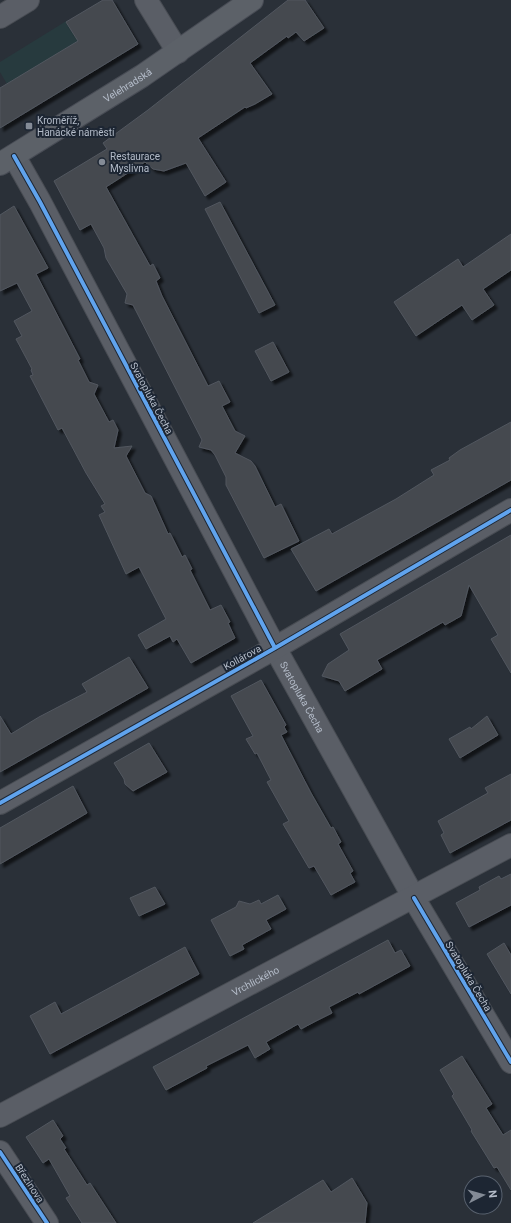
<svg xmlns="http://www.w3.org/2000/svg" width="511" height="1223" font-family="Roboto,sans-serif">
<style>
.green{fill:#273a3e}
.building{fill:#444950;stroke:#52575f;filter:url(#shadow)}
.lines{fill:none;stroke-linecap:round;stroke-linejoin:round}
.minor-casing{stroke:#484c53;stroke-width:24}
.major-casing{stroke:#484c55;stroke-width:24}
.minor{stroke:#5a5e66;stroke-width:22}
.major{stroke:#5c6168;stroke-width:22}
.cycleway-casing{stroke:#1d2633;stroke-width:6}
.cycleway{stroke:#60a3ed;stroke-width:4}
.poi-dot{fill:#848b96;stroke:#1d2633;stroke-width:1.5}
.labels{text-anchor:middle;stroke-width:4;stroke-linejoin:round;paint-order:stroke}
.street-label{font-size:10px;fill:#b4bcc9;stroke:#1d2633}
.poi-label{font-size:10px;fill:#b4bcc9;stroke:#1d2633;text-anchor:start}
</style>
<defs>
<filter id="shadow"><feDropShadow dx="3.5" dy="3.5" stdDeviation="1" flood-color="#0009"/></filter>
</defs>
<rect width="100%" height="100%" fill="#2a3038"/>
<!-- green -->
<path class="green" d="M 68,20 L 66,23 L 78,41 L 7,84 L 0,72 L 0,62 Z"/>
<!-- building -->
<path class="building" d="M 103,0 L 112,0 L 138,44 L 0,128 L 0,88 L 78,41 L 66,22 Z
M 288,0 L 305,0 L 324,28 L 304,41 L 296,32 L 288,38 L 287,36 L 250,63 L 272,94 L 255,104 L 246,108 L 245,107 L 198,138 L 226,182 L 205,196 L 186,163 L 164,171 L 153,169 L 145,162 L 106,187 L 150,266 L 153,264 L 160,278 L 156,281 L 162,296 L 208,386 L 219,381 L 230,402 L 222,406 L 235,431 L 245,436 L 235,453 L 251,461 L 255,466 L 275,507 L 281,504 L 299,541 L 264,558 L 226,485 L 226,477 L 215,455 L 211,450 L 199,447 L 202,440 L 133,305 L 125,303 L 127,294 L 106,258 L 104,248 L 91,224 L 80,230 L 54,181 L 107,149 L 103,143 L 148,110 Z
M 220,202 L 275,305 L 259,313 L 205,209 Z
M 14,206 L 48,268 L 36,274 L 80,359 L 78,360 L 89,382 L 98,385 L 94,394 L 109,422 L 113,420 L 118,430 L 114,448 L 132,446 L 126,456 L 145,493 L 151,496 L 168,534 L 170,533 L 182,557 L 185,555 L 192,569 L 190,570 L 210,610 L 221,605 L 230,622 L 228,623 L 235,638 L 191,663 L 177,639 L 173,642 L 170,636 L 146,649 L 138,635 L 166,619 L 139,567 L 126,574 L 99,515 L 105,512 L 101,506 L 105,504 L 86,473 L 62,428 L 58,430 L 30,376 L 33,375 L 31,370 L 32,369 L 16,339 L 22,336 L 14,321 L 32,311 L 17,283 L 0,291 L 0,215 Z
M 511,234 L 511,270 L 483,289 L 494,305 L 472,320 L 462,305 L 416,336 L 394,302 L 458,259 L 463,267 Z
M 273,342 L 289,372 L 271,381 L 255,351 Z
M 511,422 L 511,480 L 316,591 L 291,549 L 329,529 L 332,534 L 341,529 L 396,499 L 434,475 L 431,470 L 450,460 L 449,458 L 460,450 Z
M 511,535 L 511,673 L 491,639 L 498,635 L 469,585 L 461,616 L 445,625 L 443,622 L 377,660 L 382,669 L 345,691 L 339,681 L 322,676 L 328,664 L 349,650 L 340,634 Z
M 129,657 L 148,688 L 0,772 L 0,716 L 11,734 L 39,717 L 87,692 L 82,684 Z
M 261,680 L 286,725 L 284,727 L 287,732 L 281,735 L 311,793 L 331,828 L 333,827 L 341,842 L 338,844 L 353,871 L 350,873 L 355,882 L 331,895 L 314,866 L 309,868 L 283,824 L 289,821 L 267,782 L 271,780 L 257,753 L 255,754 L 246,739 L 253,736 L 231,696 Z
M 487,716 L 498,735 L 460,758 L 449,739 L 470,727 L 471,729 Z
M 149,743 L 167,772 L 133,791 L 125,784 L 124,779 L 114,763 Z
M 511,774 L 511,820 L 450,853 L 441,835 L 444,833 L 438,821 L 488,793 L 485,788 Z
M 73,786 L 87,813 L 0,864 L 0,828 Z
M 511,874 L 511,905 L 469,927 L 456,903 L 480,890 L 479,887 L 499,876 L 501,879 Z
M 155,887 L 165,904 L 139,916 L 130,898 Z
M 278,895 L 286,909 L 266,920 L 271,929 L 242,945 L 244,949 L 230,956 L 211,920 L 236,907 L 239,901 L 250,904 L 259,900 L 261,904 Z
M 388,940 L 395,953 L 401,950 L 410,966 L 359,994 L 358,992 L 329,1007 L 332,1013 L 316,1021 L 301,1029 L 298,1024 L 266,1042 L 270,1049 L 255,1058 L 248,1045 L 206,1066 L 207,1068 L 166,1090 L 153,1067 Z
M 504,943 L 511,955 L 511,994 L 487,954 Z
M 185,947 L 199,974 L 50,1054 L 30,1016 L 55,1002 L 61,1014 Z
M 462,1056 L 492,1104 L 486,1108 L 503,1135 L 511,1130 L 511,1190 L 497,1167 L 494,1168 L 471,1131 L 472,1130 L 452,1096 L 454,1094 L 440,1070 Z
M 53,1120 L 63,1136 L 60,1139 L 66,1148 L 64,1149 L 87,1185 L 90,1183 L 116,1223 L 82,1223 L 66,1198 L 70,1196 L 49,1159 L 43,1163 L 26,1137 Z
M 352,1178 L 367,1203 L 365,1223 L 253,1223 L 323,1180 L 331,1192 Z"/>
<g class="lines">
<!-- minor casing -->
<g class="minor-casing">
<g id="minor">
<path d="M 146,0 L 178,52"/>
<path d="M 0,17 L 28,0"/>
<path id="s1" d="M 14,156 L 40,202 L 275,648 L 419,907 L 511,1062"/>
<path d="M 0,803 L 275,648 L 511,510"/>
<path id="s2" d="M 0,1116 L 511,845"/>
<path d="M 0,1152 L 47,1223"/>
</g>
</g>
<!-- major casing -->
<g class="major-casing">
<g id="major">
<path id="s3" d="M 0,164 L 142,76 L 252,0"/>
</g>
</g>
<!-- minor -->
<use href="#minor" class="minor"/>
<!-- major -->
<use href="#major" class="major"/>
<!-- cycleway casing -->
<g class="cycleway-casing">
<path id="cycleway" d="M 14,156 L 40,202 L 275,648
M 0,803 L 275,648 L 511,510
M 414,898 L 511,1062
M 0,1152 L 47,1223"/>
</g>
<!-- cycleway -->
<use href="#cycleway" class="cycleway"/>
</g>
<!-- markers -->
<g class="poi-dot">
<rect x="25" y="122" width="8" height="8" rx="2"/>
<circle cx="102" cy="162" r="4"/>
</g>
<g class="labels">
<!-- street labels -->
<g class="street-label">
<text dy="4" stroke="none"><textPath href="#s3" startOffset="150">Velehradská</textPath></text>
<text transform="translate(152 398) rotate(62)" y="4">Svatopluka Čecha</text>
<text transform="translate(242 657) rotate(-29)" y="4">Kollárova</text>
<text dy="4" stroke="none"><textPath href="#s1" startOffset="613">Svatopluka Čecha</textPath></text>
<text transform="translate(469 976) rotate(59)" y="4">Svatopluka Čecha</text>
<text dy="4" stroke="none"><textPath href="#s2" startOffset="289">Vrchlického</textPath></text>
<text transform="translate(30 1183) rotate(57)" y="4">Březinova</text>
</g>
<!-- poi labels -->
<g class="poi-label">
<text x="37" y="124">Kroměříž,<tspan x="37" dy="12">Hanácké náměstí</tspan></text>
<text x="110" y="160">Restaurace<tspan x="110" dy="12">Myslivna</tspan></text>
</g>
</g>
<!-- north arrow -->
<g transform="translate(483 1195) rotate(84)"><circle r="19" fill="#1d2633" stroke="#59626f"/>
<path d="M0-3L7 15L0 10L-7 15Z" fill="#848b96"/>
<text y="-6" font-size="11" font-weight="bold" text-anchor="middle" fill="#b4bcc9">N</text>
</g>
</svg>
